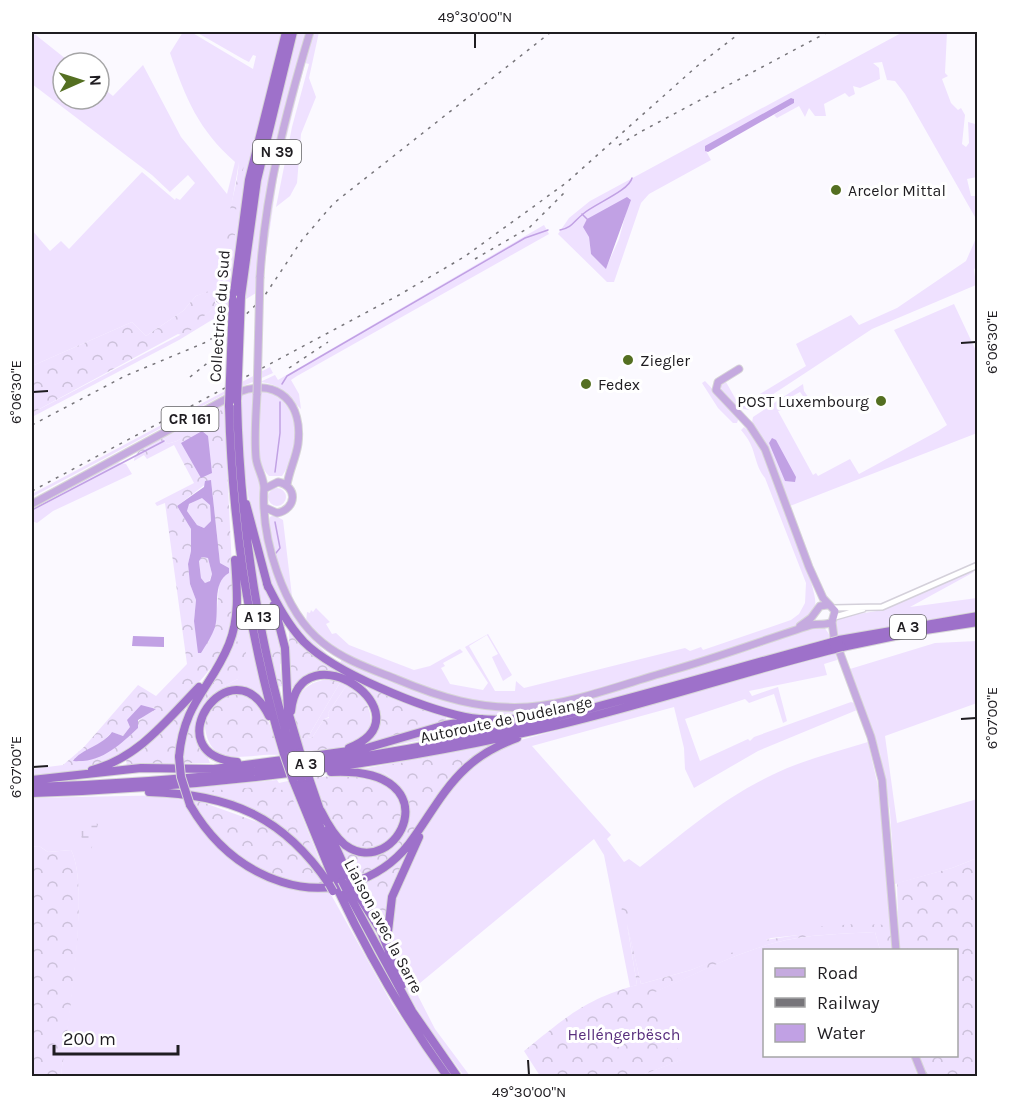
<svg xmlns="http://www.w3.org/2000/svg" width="1009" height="1108" font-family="Karla,sans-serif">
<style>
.grass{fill:#efe1ff;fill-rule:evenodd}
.forest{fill:url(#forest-crowns);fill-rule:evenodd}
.wetland{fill:url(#wetland-marsh)}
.water{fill:#c1a1e4;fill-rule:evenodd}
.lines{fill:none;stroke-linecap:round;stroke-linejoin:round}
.stream{stroke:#c1a1e4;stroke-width:1.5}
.minor-casing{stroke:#d4d0da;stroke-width:8}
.major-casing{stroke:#d7d6d7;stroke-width:9}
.highway-casing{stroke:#d7d6d7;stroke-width:10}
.minor{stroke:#fff;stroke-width:5}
.major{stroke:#c5aadf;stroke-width:7}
.highway{stroke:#9e71ca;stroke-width:8}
.rail{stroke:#77757a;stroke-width:1.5;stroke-dasharray:3 6;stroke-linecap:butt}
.major-bridge-casing{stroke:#d7d6d7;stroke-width:9;stroke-linecap:butt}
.highway-bridge-casing{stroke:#d7d6d7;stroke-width:10;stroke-linecap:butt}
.major-bridge{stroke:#c5aadf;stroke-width:7}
.highway-bridge{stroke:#9e71ca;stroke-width:8}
.ticks{fill:none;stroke:#1f1d21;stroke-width:2}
.poi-dot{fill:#546f21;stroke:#fff;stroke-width:2}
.labels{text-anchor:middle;stroke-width:6;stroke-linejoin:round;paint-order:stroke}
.shield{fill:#fff;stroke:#626164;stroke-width:1.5}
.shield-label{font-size:15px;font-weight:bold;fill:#1f1d21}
.poi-label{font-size:16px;fill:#1f1d21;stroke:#fff;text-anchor:start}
.street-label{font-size:16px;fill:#1f1d21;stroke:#fff}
.park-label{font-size:16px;fill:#592f7d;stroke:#fff}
.neatline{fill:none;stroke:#1f1d21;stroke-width:2}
.ticks-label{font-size:15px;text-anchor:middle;fill:#1f1d21}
</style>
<defs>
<pattern id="forest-crowns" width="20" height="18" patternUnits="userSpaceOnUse" patternTransform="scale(1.5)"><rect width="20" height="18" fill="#efe1ff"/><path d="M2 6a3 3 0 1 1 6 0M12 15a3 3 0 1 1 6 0" fill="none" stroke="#ccc1da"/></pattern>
<pattern id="wetland-marsh" width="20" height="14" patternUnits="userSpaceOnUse" patternTransform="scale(1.5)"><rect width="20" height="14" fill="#efe1ff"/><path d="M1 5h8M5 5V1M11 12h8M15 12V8" fill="none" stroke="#ccc1da"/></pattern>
</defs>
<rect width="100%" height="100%" fill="#fbf9ff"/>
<!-- grass -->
<path class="grass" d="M 32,32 L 71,63 L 63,63 L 63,99 L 99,99 L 99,85 L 113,96 L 143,65 L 181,137 L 227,194 L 235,162 C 198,129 186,99 170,53 L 183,32 L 191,32 L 253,69 L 256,56 L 253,55 L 249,62 L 243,59 L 196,32 L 282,32 L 248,166 L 228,303 L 246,293 C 253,205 272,117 298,32 L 307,32 L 269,181 L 256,293 L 179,340 L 32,417 L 32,413 L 201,324 L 198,320 L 215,307 L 213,301 L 222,309 L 239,162 L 217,289 L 196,296 L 183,311 L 146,336 L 132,322 L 32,366 L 32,230 L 50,251 L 61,241 L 69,249 L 142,172 L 175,200 L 176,198 L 180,200 L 195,183 L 188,175 L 170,192 L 152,175 L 32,84 Z
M 313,32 L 319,32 L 309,78 L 316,97 L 301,134 L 297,183 L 290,196 L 276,207 L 292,127 L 309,64 L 305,63 L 278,172 L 263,277 C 268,192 290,112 313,32 Z
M 903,32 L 947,32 L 945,73 L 948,76 L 942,79 L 951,103 L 958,110 L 961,108 L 965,115 L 962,144 L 966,147 L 969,143 L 968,122 L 975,124 L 977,177 L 967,179 L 971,196 L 976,196 L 977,233 L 975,217 L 905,94 L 895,81 L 887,80 L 882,62 L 873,63 L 879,68 L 880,79 L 860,88 L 853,86 L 855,94 L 849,97 L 845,93 L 824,104 L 826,116 L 815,116 L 809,108 L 805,117 L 799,106 L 777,118 L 774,115 L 794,103 L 793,98 L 706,151 L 711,160 L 649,194 L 641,203 L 614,282 L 607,282 L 558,234 L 569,218 L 590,201 ZM 630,198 L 619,239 L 606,268 L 591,254 L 589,237 Z
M 544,225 L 549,234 L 297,376 L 291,380 L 299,394 L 301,409 C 287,395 281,384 260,382 L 275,375 L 278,380 Z
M 977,236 L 977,267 L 974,269 L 976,285 L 872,329 L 749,410 L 739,408 L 719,389 L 720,384 L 726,382 L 739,405 L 745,403 L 806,366 L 796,344 L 851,315 L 859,325 L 897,308 L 966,261 Z
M 954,304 L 977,353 L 977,433 L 790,506 L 813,565 L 752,423 L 753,417 L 803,384 L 804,391 L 815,407 L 808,403 L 800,392 L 778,404 L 781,410 L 778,411 L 813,475 L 816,473 L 818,476 L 850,459 L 859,474 L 938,431 L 947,425 L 894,330 Z
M 270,367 L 273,373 L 223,395 L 32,497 L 32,494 Z
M 705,381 L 739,417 L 737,423 L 733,423 L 718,408 L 702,383 Z
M 267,390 C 302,406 302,447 282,476 L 269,476 C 251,459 261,417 261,395 L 255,394 L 260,499 L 265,538 L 296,618 L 306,633 L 328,655 C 254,605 242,483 241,399 L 177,441 L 167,444 L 163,437 L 247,392 Z
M 744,427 C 770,446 800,549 812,585 C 814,595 819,606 811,615 C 790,640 585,696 544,702 C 531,705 517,706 503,705 C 460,703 358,670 325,642 C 318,636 312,628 306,622 L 307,612 L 310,613 L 311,610 L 313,612 L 316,608 L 330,622 L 326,624 L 332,634 L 336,633 L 349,645 L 414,670 L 430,666 L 460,649 L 463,652 L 443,663 L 445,666 L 441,668 L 450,684 L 483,690 L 488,683 L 465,647 L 488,634 L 512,675 L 503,681 L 492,657 L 498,654 L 487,635 L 469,646 L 495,691 L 515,691 L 516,681 L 524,688 L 685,648 L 690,651 L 701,647 L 703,650 L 791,620 L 799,614 L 805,603 L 806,583 L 765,478 C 752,461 758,449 741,430 Z
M 116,462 L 126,464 L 132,474 L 53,511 L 37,523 L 32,521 L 32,507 Z
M268 497a9 9 0 1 1 18 0a9 9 0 1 1-18 0Z
M 274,515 L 283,520 L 292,596 C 280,585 266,534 270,517 Z
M 255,553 L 279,626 L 280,631 C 255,619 255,578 251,554 Z
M 971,571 L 974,572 L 910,607 L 977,598 L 977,611 L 837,636 L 835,623 L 839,617 L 883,610 Z
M 239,607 L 244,607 L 266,705 L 257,696 L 219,693 L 206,702 L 218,689 L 238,679 L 240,635 L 228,662 L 201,698 L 228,655 Z
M 812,627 L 824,627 L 831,637 C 777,652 722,668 668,683 C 608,700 539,724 476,715 C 429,708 382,684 340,664 L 342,658 L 439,699 L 486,709 L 581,698 L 754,649 Z
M 977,641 L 977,703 L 885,736 L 897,823 L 977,799 L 977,858 L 952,868 L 895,884 L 890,812 L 880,753 L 850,669 L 935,643 Z
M 836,653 L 837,660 L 824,664 L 827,675 L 749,691 L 752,696 L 778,687 L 787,721 L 783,723 L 774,694 L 749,703 L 745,699 L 685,719 L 700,761 L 748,739 L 750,741 L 754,737 L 851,702 L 854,703 L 857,710 L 758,751 L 694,788 L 685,769 L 684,748 L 674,707 L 532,746 L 611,835 L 607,839 L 624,862 L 629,859 L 640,867 C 682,834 723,798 772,775 C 802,760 836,752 868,742 L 880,795 L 892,925 L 771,938 L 691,970 L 641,984 L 627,924 L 637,985 L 630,987 L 604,855 L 594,839 L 414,988 L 435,1029 L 470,1076 L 464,1076 C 438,1040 397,990 391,945 C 382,887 440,787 488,755 C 498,748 510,744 521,740 Z
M 355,678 L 370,685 L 366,687 L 378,703 L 380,718 L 441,728 L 484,723 L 505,724 L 370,750 L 365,741 L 370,737 L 374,700 Z
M 341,681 L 348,683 L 328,713 L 329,717 L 324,719 L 312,738 L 308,737 Z
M 497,743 L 450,777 L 471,756 L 379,767 C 396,785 425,802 404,832 C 416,793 395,774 357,770 Z
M 277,780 L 279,783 L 288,781 L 322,866 L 320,867 L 294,839 L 279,791 L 206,794 L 173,790 Z
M 173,795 L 234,807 L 274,828 C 256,821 209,796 192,803 L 184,800 L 213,843 L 234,862 L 310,891 L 329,891 L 392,1004 L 441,1076 L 61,1076 C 66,1028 91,887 71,850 L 48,852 L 39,846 L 32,847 L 32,798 Z
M 875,932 L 880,950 L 764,950 L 764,1056 L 911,1056 L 918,1076 L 639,1076 L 681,1060 L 654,992 C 693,975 733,954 774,943 C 807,934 842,934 875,932 Z"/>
<!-- forest -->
<path class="forest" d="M 243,153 L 246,153 L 232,233 L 235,234 L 225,308 L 222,309 L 215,300 L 215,307 L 199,320 L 202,324 L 182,335 L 178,334 L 32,413 L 32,366 L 132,322 L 146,336 L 183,311 L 196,296 L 219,287 L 226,227 Z
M 224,408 L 234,607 C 230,625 226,642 217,659 C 200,687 129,755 99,766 C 78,774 54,775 32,778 L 32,769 L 63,765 L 84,747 L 138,685 L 156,696 L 187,664 L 165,503 L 157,506 L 155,503 L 194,483 L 174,445 L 147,459 L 144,455 L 134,461 C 135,448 153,443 163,437 L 167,444 L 177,441 ZM 211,480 L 220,563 L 229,568 L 219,584 L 216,621 L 194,621 L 196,600 L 190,584 L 188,564 L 191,551 L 191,529 L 177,506 ZM 154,707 L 155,709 L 138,720 L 138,728 C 117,747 107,755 78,762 L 75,758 L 101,743 L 112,732 L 122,736 Z
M 202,497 L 210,504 L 211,521 L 204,528 L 197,525 L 187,511 L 188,505 Z
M 202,557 L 208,558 L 212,574 L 209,582 L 205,583 L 201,578 L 199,560 Z
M 266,601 L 273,619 L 273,628 L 280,631 L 284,663 L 280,664 L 282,686 L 278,687 L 260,604 Z
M 289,630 L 299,643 L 342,674 L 323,672 L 305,676 L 296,688 L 290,687 Z
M 245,634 L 246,653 L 238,679 C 192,701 192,718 210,763 L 183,763 C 183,709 219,680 240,635 Z
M 331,679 L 341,681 L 308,737 L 312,738 L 324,719 L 329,718 L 328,713 L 348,683 C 370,698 384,731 352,745 C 338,750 320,750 306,752 C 288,722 288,682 331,679 Z
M 366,686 L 446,715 L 446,721 L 391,738 L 380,718 L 378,703 Z
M 242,694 C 268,705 272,731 279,755 C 242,753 207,773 204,718 L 221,697 Z
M 181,709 L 186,710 L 178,732 L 176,767 L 127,767 L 126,759 L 161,732 Z
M 463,752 L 471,757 C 465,763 457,769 451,776 C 418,814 406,863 353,878 L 333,837 L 348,849 C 359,850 376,853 386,850 C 393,848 399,839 403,833 C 423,806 399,784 378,767 Z
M 345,776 C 444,777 393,880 343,840 C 326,826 321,797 314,777 Z
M 274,786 L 279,791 L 288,787 L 312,849 L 310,851 L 281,828 L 206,794 L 206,791 Z
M 199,801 L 274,828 L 293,844 L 326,885 C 262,884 227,854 192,803 Z
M 412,844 L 384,930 L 357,885 L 369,880 Z
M 39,846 L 48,852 L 71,850 C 91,887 67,1029 61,1076 L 32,1076 L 32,847 Z
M 977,858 L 977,1076 L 926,1076 L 918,1056 L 956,1056 L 956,950 L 899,950 L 897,883 L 952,868 Z
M 621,895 L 629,914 L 627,923 L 641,984 L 691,970 L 759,941 L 811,933 L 815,927 L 856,924 L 892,925 L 893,950 L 880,950 L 875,932 C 842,934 806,934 774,943 C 733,954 694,975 655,992 L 682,1060 L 639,1076 L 540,1076 L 524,1051 C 565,1018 585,999 637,985 L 627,923 L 622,916 Z"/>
<!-- wetland -->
<path class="wetland" d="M 86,819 L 98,824 L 91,851 C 81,844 77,829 86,819 Z"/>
<!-- water -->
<path class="water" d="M 791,98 L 794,99 L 794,103 L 708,152 L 705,151 L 705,146 Z
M 627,197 L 631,200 L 606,269 L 591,254 L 589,237 L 583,227 L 587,219 Z
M 202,431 L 208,436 L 212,473 L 201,478 L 181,443 Z
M 772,438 L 776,440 L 796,477 L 795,482 L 785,481 L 769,443 Z
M 211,480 L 220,563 L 229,568 L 229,573 C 211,583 220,610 215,627 C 212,636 206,645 201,653 L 198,653 L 194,621 L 196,600 L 190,584 L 188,564 L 191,551 L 191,529 L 177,506 L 204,487 L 205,481 ZM 202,498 L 210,505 L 211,521 L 204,528 L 197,525 L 187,511 L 189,504 ZM 202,557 L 208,558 L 212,574 L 210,581 L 205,583 L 201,578 L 199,561 Z
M 133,636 L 164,637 L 164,647 L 132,646 Z
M 141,705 L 156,709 L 138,720 L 138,728 C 120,745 100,764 73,761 C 81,749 102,746 112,732 L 123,736 L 130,727 L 127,720 Z"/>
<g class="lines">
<!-- stream -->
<path class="stream" d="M 582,214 L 587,219
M 560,230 C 572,228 574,221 583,214 C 594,204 629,191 632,178
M 282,384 L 287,376 L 525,238 L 548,230
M 275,472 L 280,433 L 280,402
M 32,510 L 164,441
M 275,522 L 280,548 L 276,553"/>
<!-- minor casing -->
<g class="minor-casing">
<path id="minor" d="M 833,608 L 882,607 L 978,565
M 835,617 L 863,609"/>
</g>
<!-- major casing -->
<g class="major-casing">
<path id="major" d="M 260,277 C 265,192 286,112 310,32
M 739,369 L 718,382 L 716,390 L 750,426 L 765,449 L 809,567 L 823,598 L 835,611 L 832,622 L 834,637 L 871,737 L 882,780 L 896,950
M 257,394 C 256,415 254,437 256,458 C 257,468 264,478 264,488 C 261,537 282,611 323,643 C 344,660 371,669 396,679 C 439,697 480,710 528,707 C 576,703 626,683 673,670 C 719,657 764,640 811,625 C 819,623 825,626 832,622
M 264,489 L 278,482 C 298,486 297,509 277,513 L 266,508
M 32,504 L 239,392 C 279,377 303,404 298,444 C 296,458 289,471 287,485
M 800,626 L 811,618 L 820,606 L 827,605
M 915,1056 L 923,1076"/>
</g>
<!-- highway casing -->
<g class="highway-casing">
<path id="highway" d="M 241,296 L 257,180 L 293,32
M 233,300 L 249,180 L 286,32
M 237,401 C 240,521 257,638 292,753
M 229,405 C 232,524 249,640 284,754
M 246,504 L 268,587
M 267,584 C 277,604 288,625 304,642 C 335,673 422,708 465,717 C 491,722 518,719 543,716
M 274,605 L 285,648 L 288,711 L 300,752
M 839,640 L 978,616
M 842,647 L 919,631 L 978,622
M 291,711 C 300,625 432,715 349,748
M 179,757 C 184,701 211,689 229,644 C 240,617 237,588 235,560
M 237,762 C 152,754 232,640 269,716
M 92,770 C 138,758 167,720 199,687
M 309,778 L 322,816
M 301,779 L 342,881
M 32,780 L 141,768 L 214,769 L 327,754 L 363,749 L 445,725 L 482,719
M 293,780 L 335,883
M 32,787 C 172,783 313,768 450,741 C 580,715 706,676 832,642
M 149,792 C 229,794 283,816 329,884
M 32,793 C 209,787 385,766 558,725 C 651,703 742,672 835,649
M 190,805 C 211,841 241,869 282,882 C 328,897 379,882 409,844 C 428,819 442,790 466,768 C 481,754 498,745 517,738
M 321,811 C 327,823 334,836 345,845 C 397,883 456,766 331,772
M 328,830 L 350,879
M 353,887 L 381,931 L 402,985
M 346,889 L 412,1011 L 457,1076
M 338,890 C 369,956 405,1018 447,1076
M 387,940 L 392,897 L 419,837"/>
</g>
<!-- minor -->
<use href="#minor" class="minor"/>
<!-- major -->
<use href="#major" class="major"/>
<!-- highway -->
<use href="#highway" class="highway"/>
<!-- rail -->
<path class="rail" d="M 619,145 L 642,131 L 828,32
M 475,259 L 530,227 L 567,190
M 289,368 L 328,342
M 190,377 L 220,353
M 32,425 L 125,376 L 204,343 L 235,325 L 263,298 L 302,240 L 334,203 L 551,32
M 32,491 L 399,295 L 464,257 L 566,183 L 696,67 L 741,32"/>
<!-- major-bridge casing -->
<g class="major-bridge-casing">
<path id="major-bridge" d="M 257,394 L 260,277"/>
</g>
<!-- highway-bridge casing -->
<g class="highway-bridge-casing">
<path id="highway-bridge" d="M 237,401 L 241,296
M 229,405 L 233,300
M 832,642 L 839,640
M 835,649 L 842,647
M 300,752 L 309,778
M 292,753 L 301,779
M 284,754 L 293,780
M 179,757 L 181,777 L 190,805
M 350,879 L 353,887
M 342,881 L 346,889
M 329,884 L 333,891"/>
</g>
<!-- major-bridge -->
<use href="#major-bridge" class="major-bridge"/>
<!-- highway-bridge -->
<use href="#highway-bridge" class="highway-bridge"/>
</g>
<!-- ticks -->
<path class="ticks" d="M 475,33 L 475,48M 961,343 L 976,342M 33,392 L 48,391M 961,719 L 976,718M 33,767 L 48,766M 528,1060 L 529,1075"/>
<!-- markers -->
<g class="poi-dot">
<circle cx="836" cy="190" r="6"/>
<circle cx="628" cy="360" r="6"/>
<circle cx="586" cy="384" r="6"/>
<circle cx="881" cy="401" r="6"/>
</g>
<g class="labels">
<!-- shield labels -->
<g class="shield">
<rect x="253" y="140" width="48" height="24" rx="4.5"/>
<rect x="161.5" y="407" width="57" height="24" rx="4.5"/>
<rect x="237" y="605" width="42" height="24" rx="4.5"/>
<rect x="890" y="615" width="36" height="24" rx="4.5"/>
<rect x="288" y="752" width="36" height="24" rx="4.5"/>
</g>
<g class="shield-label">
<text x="277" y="157">N 39</text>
<text x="190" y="424">CR 161</text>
<text x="258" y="622">A 13</text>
<text x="908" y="632">A 3</text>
<text x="306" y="769">A 3</text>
</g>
<!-- poi labels -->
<g class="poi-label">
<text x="848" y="196">Arcelor Mittal</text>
<text x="640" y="366">Ziegler</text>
<text x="598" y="390">Fedex</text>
<text x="869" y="407" text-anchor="end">POST Luxembourg</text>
</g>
<!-- street labels -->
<g class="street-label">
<text transform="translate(219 316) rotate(-86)" y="6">Collectrice du Sud</text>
<text transform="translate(506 719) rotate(-12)" y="6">Autoroute de Dudelange</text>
<text transform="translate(384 926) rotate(62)" y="6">Liaison avec la Sarre</text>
</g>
<!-- park labels -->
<g class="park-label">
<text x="624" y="1040">Helléngerbësch</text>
</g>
</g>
<!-- border -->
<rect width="1009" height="1108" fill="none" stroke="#ffffff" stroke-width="66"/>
<!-- legend -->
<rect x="763" y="949" width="195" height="108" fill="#ffffff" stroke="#a5a5a6" stroke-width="1.5"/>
<rect x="775" y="968" width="30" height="9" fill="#c5aadf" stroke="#a5a5a6" stroke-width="1.5"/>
<text x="817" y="979" font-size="18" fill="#1f1d21">Road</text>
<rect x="775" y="998" width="30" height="9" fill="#77757a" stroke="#a5a5a6" stroke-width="1.5"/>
<text x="817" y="1009" font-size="18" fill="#1f1d21">Railway</text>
<rect x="775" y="1024" width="30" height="18" fill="#c1a1e4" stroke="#a5a5a6" stroke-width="1.5"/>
<text x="817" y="1039" font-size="18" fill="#1f1d21">Water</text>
<!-- north arrow -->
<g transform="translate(81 81) rotate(87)"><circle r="28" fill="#ffffff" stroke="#a5a5a6" stroke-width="1.5"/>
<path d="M0-4.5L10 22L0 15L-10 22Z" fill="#546f21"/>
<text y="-9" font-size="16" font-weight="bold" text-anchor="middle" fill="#1f1d21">N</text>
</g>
<!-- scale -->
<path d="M54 1045v9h124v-9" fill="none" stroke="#1f1d21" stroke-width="3"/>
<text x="63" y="1045" font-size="18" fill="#1f1d21" stroke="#ffffff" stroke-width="4.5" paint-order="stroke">200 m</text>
<rect x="33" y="33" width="943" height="1042" class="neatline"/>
<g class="ticks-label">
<text x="475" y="22">49°30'00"N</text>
<text transform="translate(992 342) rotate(-90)" y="5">6°06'30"E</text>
<text transform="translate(16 392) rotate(-90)" y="5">6°06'30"E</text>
<text transform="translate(992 718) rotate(-90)" y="5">6°07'00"E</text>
<text transform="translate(16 767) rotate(-90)" y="5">6°07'00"E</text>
<text x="529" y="1097">49°30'00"N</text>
</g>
</svg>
